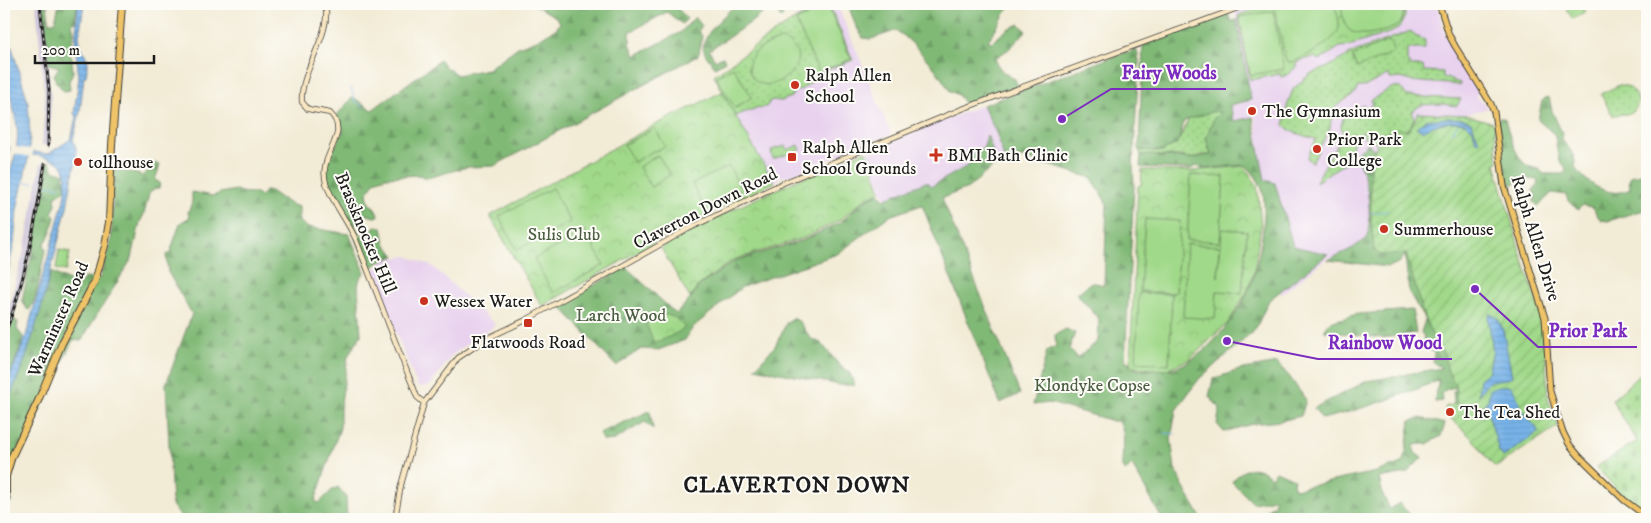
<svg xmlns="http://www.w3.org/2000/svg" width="1651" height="523" font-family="'IM FELL DW Pica',serif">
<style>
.built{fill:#e8d2ee}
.railway{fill:#c9bfd7}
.grass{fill:url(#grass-dots);stroke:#5e7a53}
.forest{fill:url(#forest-firs);stroke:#4e6a49}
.cemetery{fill:url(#cemetery-stones);stroke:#5e7a53}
.park{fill:url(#park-crowns);stroke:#5e7a53}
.garden{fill:url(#garden-furrows);stroke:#5e7a53}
.pitch{fill:#a1d98a;stroke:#5e7a53}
.water{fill:url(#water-rules);stroke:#4a6782}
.pier{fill:#f2ebd5}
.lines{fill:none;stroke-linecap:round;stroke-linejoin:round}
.stream{stroke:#77b2e8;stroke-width:1}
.secondary-casing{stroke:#3c3b38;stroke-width:6}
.primary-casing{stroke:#3c3b38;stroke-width:7}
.highway-casing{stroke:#3c3b38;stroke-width:8}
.secondary{stroke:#f9e7c3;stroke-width:4.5}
.primary{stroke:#efc469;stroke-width:5}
.highway{stroke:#efc469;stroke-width:6}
.rail-casing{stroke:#1c1c1c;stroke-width:3}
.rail{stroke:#fdfcf7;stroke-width:1;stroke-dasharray:4;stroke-linecap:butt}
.poi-dot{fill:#c8321e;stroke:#fdfcf7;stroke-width:2}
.labels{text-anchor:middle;stroke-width:4;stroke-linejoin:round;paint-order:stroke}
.poi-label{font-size:18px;fill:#1c1c1c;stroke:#fdfcf7;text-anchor:start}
.street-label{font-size:18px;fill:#1c1c1c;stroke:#fdfcf7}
.park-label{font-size:18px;fill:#4b5e42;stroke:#fdfcf7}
.district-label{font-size:22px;font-weight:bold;letter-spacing:1px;fill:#1c1c1c;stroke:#fdfcf7}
.leader{fill:none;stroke:#7b2cbf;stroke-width:2}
.callout-dot{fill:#7b2cbf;stroke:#fdfcf7;stroke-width:2}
.callout-label{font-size:19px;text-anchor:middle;font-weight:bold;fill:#7b2cbf;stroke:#fdfcf7;stroke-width:4;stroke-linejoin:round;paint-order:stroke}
</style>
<defs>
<pattern id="grass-dots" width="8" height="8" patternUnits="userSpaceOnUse" patternTransform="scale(1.25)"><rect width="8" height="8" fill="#a1d98a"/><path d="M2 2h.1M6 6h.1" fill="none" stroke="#8aba76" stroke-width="1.8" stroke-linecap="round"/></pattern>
<pattern id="forest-firs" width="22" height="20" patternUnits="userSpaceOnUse" patternTransform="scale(1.25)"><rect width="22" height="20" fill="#80b976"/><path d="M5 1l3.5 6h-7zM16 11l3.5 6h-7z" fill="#6e9e66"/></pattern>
<pattern id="cemetery-stones" width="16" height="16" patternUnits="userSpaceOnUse" patternTransform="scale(1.25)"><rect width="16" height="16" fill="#a1d98a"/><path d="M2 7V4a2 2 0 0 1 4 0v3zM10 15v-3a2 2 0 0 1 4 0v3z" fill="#8aba76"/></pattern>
<pattern id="park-crowns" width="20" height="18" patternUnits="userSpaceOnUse" patternTransform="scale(1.25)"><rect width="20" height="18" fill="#a1d98a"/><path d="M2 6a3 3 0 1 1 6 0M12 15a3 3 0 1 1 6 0" fill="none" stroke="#8aba76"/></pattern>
<pattern id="garden-furrows" width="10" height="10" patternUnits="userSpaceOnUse" patternTransform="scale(1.25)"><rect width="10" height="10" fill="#a1d98a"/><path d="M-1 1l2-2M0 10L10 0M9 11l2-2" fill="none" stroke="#8aba76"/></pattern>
<pattern id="water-rules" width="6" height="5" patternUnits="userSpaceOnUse" patternTransform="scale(1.25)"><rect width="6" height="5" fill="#77b2e8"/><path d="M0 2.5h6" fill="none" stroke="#6698c6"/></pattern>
</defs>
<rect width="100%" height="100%" fill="#fdfcf7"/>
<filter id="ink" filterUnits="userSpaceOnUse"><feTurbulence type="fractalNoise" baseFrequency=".02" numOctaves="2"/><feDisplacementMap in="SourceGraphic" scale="10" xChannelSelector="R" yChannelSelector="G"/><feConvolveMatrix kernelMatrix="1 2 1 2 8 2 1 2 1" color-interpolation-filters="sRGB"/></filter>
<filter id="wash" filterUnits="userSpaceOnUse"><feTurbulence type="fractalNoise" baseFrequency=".0096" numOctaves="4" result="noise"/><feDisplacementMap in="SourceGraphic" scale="20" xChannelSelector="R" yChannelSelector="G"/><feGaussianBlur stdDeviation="1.12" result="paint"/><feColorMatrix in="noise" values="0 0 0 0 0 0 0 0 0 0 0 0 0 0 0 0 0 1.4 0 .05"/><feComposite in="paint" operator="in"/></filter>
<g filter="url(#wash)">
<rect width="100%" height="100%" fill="#f2ebd5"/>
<!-- built -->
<path class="built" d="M 816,4 L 837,4 L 891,134 L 802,171 L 785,177 L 781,176 L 775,182 L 772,179 L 735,116 L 714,75 Z
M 1257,4 L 1436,4 L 1448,40 L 1479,90 L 1476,97 L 1489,108 L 1379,138 L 1374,151 L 1374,250 L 1327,258 L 1281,295 L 1255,117 L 1234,121 L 1230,106 L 1251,100 L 1235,12 Z
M 983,105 L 997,135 L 1004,158 L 889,207 L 867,152 L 916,131 Z
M 407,256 L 432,266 L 495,324 L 491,329 L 479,335 L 451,356 L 430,386 L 418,387 L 371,272 L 384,261 L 392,258 Z"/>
<!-- railway -->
<path class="railway" d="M 36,4 L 42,4 L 47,42 L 51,100 L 49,146 L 42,145 L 45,100 Z
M 41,163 L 47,164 L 32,249 L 19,298 L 4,341 L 4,325 L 24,251 Z"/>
<!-- grass -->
<path class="grass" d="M 829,4 L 853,60 L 820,73 L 814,80 L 802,89 L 794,92 L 791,97 L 782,101 L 771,100 L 767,106 L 760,109 L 759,107 L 735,116 L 714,75 C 751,50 787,19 829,4 Z
M 1571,4 L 1579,4 L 1586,11 L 1573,19 L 1566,9 Z
M 1411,31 L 1415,36 L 1425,40 L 1425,49 L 1407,49 L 1407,61 L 1409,62 L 1409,66 L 1423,66 L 1424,71 L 1443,72 L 1443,77 L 1460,83 L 1460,85 L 1410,81 L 1401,78 L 1390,79 L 1389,74 L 1364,87 L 1358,87 L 1355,93 L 1335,107 L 1337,110 L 1331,120 L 1330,128 L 1312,163 L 1307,158 L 1316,139 C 1305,136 1294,134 1284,126 L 1287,106 L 1293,89 L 1310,74 L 1326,68 L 1354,52 Z
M 1619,85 C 1634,84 1645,103 1632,112 C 1625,116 1619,113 1613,116 L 1601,94 Z
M 1393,87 C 1401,86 1403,91 1407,96 L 1461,99 L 1457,106 L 1442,104 L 1421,105 L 1411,112 L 1414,118 L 1409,130 C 1396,129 1384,129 1377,143 L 1363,137 L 1364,134 L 1362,132 L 1353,143 L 1350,159 L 1315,183 L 1343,134 L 1341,126 L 1343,118 L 1363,105 L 1366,108 L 1373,104 L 1371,100 Z
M 1214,111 L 1220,112 L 1206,138 L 1211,155 L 1201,155 L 1193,159 L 1180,156 L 1141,155 L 1139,150 L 1163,151 L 1178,143 L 1189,118 Z
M 799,145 L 801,150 L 773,159 L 771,153 L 772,150 L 780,147 L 780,148 L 785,146 L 787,150 Z"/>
<!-- forest -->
<path class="forest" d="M 43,4 L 47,4 L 49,22 L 55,22 L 59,4 L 77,4 L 75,22 L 72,23 L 74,33 L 69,54 L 72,57 L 73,72 L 69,81 L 70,90 L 64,91 L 56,82 L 54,75 L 59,67 L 49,64 Z
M 533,4 L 670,4 L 680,11 L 687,19 L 682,24 L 667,12 L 630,32 L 630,43 L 635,56 L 681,32 L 695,17 L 702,26 L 698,31 L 702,36 L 699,53 L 697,56 L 494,166 L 467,167 L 427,178 L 419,175 L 386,177 L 375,181 L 367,193 L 369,204 L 373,206 L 379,216 L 374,217 L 362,213 L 357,217 L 355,227 L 363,237 L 369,235 L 375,226 L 382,227 L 385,243 L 395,256 L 379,262 L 369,270 L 355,233 L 328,183 L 326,170 L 329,159 L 343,131 L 337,115 L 353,97 L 372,110 L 440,60 L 445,67 L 457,75 L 488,69 L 518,47 L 537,40 L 557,28 L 560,22 L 556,17 Z
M 736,4 L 781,4 L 779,8 L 783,16 L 781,18 L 772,6 L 750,23 L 709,50 L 715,60 L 723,57 L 725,61 L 715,67 C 710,61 704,54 703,47 C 702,35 728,12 736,4 Z
M 848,4 L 1013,4 L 1006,12 L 988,41 L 992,42 L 1008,29 L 1020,24 L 1026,31 L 1009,49 L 995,58 C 999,70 1004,74 1015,79 L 1018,87 L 965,104 L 958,95 L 950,91 L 936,70 L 914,45 L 903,35 L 895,31 L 871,39 L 863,38 L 855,24 Z
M 1228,14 L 1231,21 L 1237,20 L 1251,100 L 1230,105 L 1234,121 L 1253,117 L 1265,180 L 1275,183 L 1293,246 L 1328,254 L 1269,300 L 1255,330 L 1199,379 L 1176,410 L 1171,439 L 1175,469 L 1187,494 L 1202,519 L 1162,519 L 1132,465 L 1125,471 L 1122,468 C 1121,452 1128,437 1119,421 L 1113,421 L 1050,403 L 1033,405 L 1047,351 L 1056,346 L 1055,335 L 1066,329 L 1075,333 L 1069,349 L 1078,358 L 1098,341 L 1099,319 L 1077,294 L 1091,282 L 1104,285 L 1107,204 L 1092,178 L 1025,158 L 1004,158 L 997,135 L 983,105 L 1126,52 L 1129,53 L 1134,49 L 1137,51 L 1139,60 L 1133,166 L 1134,186 L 1125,360 L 1132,364 L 1135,369 C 1150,370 1165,372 1180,366 C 1208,354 1236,318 1248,291 C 1258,270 1269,211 1262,189 C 1259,181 1252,169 1244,165 L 1202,169 L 1197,166 L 1190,169 L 1140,167 L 1141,155 C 1157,155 1174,157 1191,158 C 1196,159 1203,155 1211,155 L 1206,138 L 1214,118 L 1220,112 L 1214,111 L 1184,121 L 1178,143 L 1163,151 L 1139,150 L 1143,45 Z
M 1549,97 L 1552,111 L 1562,133 L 1561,138 C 1565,145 1572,150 1574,158 C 1576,163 1574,166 1577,170 C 1589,185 1611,199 1630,189 L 1629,180 L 1632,175 L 1637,175 L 1647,171 L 1647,209 L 1608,221 L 1601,220 L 1596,214 L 1594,208 L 1583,205 L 1578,210 L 1568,201 L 1566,195 L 1552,193 L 1538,206 L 1534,202 L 1535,196 L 1533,190 L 1539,185 L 1537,180 L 1523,178 L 1512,185 L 1505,182 L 1498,119 L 1500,117 L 1505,119 C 1507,130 1516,156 1524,163 C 1528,167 1534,168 1539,169 L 1544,174 L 1562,174 L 1566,172 C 1566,165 1563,166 1560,161 C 1558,156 1555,140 1555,135 L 1538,120 L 1542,101 L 1545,98 Z
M 987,135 L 997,163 L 968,188 L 942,198 L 1020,394 L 1000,403 L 922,205 L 889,216 L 837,254 L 742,287 L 693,327 L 685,340 L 658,350 L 641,349 L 616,366 L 559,305 L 626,267 L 676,314 L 691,298 L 699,286 L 734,261 L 804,240 L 841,222 L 865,200 L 879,193 L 884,199 L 926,182 L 932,186 L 969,165 L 972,156 L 984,147 Z
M 1368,143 L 1378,154 L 1483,343 L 1454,410 C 1453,404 1455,399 1453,392 L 1456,388 C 1450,387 1446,389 1442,393 L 1443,401 L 1435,402 L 1435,397 L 1439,380 C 1401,396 1363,409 1322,419 L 1314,408 L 1367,381 L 1442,368 C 1430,361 1433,363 1434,352 L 1428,350 L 1423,340 L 1424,337 L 1421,332 L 1425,320 L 1409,292 L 1405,255 L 1399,263 L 1388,267 L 1328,260 L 1353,248 L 1368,237 C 1371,208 1369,181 1355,154 Z
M 47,162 L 50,162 C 53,174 55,169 63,174 L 66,189 L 55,197 L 56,204 L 52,213 L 55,217 C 52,227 51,236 44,244 L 46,250 C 40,265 39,299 29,310 L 27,309 L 23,302 L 23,295 L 38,225 Z
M 154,163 L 160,165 L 155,180 L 160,183 L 159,188 L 154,189 L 149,194 L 144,214 L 140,222 L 132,258 L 81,341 L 73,340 L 14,466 L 10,476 L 11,502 L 4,510 L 4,411 L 26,357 L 51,272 L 79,286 L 84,278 L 100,278 L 111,242 L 112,228 L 113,170 C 123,171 134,172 142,176 L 152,168 Z
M 236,190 C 245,195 251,190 260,196 L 262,195 L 265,191 L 271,191 C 280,197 287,204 299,207 L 299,220 L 306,227 L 349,234 L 365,272 L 360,278 L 358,286 L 361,335 L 348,356 L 340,409 L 340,428 L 315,501 L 319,503 L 332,490 L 338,487 L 346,497 L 347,519 L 182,519 L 172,505 L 166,384 L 192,314 L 168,272 L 166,255 L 170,253 L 180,223 L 190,217 L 188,213 L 192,202 L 192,192 L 213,196 L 220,193 Z
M 1412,310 L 1416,333 L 1384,338 L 1324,331 L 1330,322 L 1358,314 Z
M 793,318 L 800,322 L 811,339 L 821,343 L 840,366 L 849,372 L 855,385 L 840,385 L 755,368 L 775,346 L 787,322 Z
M 13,319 L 18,322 L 17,329 L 23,337 L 23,341 L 4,389 L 4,345 Z
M 1277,363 L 1289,376 L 1306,400 L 1301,416 L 1280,421 L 1252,424 L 1224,432 L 1217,424 L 1220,408 L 1209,397 L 1213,379 L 1239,370 Z
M 650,411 L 653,429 L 645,422 L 614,440 L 604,441 L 599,433 Z
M 1421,418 L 1445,424 L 1441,436 L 1427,444 L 1419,444 L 1413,446 L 1415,453 L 1422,458 L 1407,473 L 1379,478 L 1383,495 L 1390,509 L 1399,503 L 1412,517 L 1411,519 L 1269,519 L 1267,509 L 1274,505 L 1275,499 L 1253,503 L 1232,482 C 1243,467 1256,463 1271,477 L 1276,471 L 1294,479 L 1293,484 L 1295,489 L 1376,472 L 1402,463 L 1406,452 L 1410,421 Z"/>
<!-- cemetery -->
<path class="cemetery" d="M 1647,368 L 1647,514 L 1629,502 L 1596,467 L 1637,441 L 1612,400 Z"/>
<!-- park -->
<path class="park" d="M 1270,4 L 1405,4 L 1405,17 L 1399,28 L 1392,32 L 1349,46 L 1340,47 L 1322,59 L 1318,60 L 1315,57 L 1303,60 L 1296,63 L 1296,67 L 1287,75 L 1281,77 L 1280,74 L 1250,80 L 1238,15 Z
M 722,92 L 772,179 L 775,182 L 691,222 L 542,306 L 490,216 L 653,126 Z
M 863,152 L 867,152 L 881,191 L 865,199 L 840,220 L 804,238 L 733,260 L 698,286 L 690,298 L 661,248 C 726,210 794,181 863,152 Z
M 1244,166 L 1257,185 L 1261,225 L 1254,272 L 1248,290 L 1229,322 L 1190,359 L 1165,370 L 1130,367 L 1138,186 L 1141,185 L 1142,170 L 1192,171 Z
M 664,315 C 674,315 678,320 685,328 L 671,336 L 654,343 L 646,323 Z"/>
<!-- garden -->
<path class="garden" d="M 1418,113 L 1467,115 L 1494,123 L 1498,162 L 1495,163 L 1520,251 L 1544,324 L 1548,398 L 1558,426 L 1496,467 L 1491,463 L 1472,438 L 1450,418 L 1445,407 L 1457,403 L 1455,384 L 1448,371 L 1444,354 L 1434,339 L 1424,317 L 1406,253 L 1380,255 L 1374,250 L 1371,217 L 1370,161 L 1379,138 L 1384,133 L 1400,129 L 1409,130 Z"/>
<!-- pitch -->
<path class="pitch" d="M 1277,4 L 1334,4 C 1336,11 1340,20 1339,28 C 1336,41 1303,60 1290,62 L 1286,60 L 1274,7 Z
M 1342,4 L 1402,4 C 1404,10 1404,17 1400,23 C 1395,28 1386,31 1379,32 C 1353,38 1341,32 1342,4 Z
M 828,6 L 851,59 L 819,73 L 796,21 Z
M 1273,11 L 1284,69 L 1250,75 L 1239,17 Z
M 783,40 C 822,57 773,98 755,80 C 736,60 764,42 783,40 Z
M 1389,41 L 1394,52 L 1357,68 L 1352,56 Z
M 733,67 L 752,97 L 735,108 L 716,77 Z
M 655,128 L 665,146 L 656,151 L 655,150 L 634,162 L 624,145 Z
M 658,155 L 670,175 L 651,187 L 639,167 Z
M 729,166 L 741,190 L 704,208 L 692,184 Z
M 1191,175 L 1224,177 L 1220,242 L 1187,240 Z
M 552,188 L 570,222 L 517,250 L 499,216 Z
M 1145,219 L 1180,221 L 1176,293 L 1140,291 Z
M 1222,229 L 1247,231 L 1242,293 L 1217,291 L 1215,319 L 1183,317 L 1187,244 L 1220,246 L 1218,277 Z
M 585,231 L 604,265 L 553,293 L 534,259 Z
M 59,250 L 70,252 L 66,271 L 56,269 Z
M 1139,293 L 1172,294 L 1169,364 L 1136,362 Z"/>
<!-- water -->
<path class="water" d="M 78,4 L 84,4 L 79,37 L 81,46 L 88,61 L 86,76 L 84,76 L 80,112 L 73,140 C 78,148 77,161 74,169 L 67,207 L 40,312 L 26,357 L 4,411 L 4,391 L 26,336 L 66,192 C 65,185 66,177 65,171 C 62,159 39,155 29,155 L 17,210 L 14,244 L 4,290 L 4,193 L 16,152 L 4,150 L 4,146 L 16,149 C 22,122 8,97 4,71 C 1,55 4,36 4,20 L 28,102 L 30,134 L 29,151 L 48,154 L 71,139 L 76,117 L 74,113 L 79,77 L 75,45 Z
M 1449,118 L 1464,119 L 1471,122 L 1479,141 L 1476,142 L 1473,130 L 1465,123 C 1449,120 1435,124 1422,131 L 1416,127 L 1426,120 Z
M 1490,313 L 1498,319 L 1503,330 L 1512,376 C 1505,382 1496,378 1489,382 C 1484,385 1482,391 1478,395 L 1480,379 L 1488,373 L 1493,351 L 1488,317 Z
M 1498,386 L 1511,386 C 1515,390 1520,405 1523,412 C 1527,419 1535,424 1539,432 L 1503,457 L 1499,451 L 1490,419 L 1483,406 L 1488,400 L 1490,389 Z"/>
<!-- pier -->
<path class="pier" d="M 11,146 L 33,150 L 32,157 L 9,153 Z"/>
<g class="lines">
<!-- stream -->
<path class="stream" d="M 351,88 L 355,101 L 364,108
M 1452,132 L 1458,124
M 23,182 L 34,183
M 46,185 L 60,187
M 1371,213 L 1388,211
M 1164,433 L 1175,434"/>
</g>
</g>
<g filter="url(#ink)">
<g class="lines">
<!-- secondary casing -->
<g class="secondary-casing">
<path id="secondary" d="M 325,4 C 333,34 299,71 302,102 L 308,109 L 330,113 C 352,135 317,154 326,183 C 332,203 348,221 356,240 C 376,290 394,340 414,389 L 417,397 L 424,403
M 395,519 L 401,485 L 424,403 L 458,358 L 486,339 L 526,320 L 688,229 L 783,183 L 962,109 L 1249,4"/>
</g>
<!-- primary casing -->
<g class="primary-casing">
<path id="primary" d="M 1439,4 L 1449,35 L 1455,46 L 1491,104 L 1494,112 L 1504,186 L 1545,318 L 1550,391 L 1562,430 L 1569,444 L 1579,456 L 1624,500 L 1647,517"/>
</g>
<!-- highway casing -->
<g class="highway-casing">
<path id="highway" d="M 6,519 L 6,476 L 12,456 L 38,401 L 62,343 L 95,281 L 105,246 L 109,222 L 112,145 L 122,4"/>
</g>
<!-- secondary -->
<use href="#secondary" class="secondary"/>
<!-- primary -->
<use href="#primary" class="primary"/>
<!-- highway -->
<use href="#highway" class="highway"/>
<!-- rail casing -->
<g class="rail-casing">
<path id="rail" d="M 40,4 L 49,90 L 48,146
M 4,336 C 26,281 35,222 45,164"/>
</g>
<!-- rail -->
<use href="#rail" class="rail"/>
</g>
</g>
<!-- markers -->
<g class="poi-dot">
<circle cx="795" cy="85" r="5"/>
<circle cx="1252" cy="111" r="5"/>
<circle cx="1317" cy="149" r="5"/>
<path d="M933.5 147.5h5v5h5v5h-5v5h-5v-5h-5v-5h5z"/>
<rect x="787" y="152" width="10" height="10" rx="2.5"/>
<circle cx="78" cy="162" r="5"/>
<circle cx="1384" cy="229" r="5"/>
<circle cx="424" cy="301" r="5"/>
<rect x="523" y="318" width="10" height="10" rx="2.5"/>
<circle cx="1450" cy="412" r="5"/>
</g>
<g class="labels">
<!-- poi labels -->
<g class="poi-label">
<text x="805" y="81">Ralph Allen<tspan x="805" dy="21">School</tspan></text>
<text x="1262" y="117">The Gymnasium</text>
<text x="1327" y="145">Prior Park<tspan x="1327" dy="21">College</tspan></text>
<text x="802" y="153">Ralph Allen<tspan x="802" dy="21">School Grounds</tspan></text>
<text x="947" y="161">BMI Bath Clinic</text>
<text x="88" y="168">tollhouse</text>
<text x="1394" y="235">Summerhouse</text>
<text x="434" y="307">Wessex Water</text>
<text x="528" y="348" text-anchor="middle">Flatwoods Road</text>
<text x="1460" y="418">The Tea Shed</text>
</g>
<!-- street labels -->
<g class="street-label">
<text transform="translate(705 208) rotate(-27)" y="6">Claverton Down Road</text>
<text transform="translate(366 233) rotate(67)" y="6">Brassknocker Hill</text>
<text transform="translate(1536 238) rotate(73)" y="6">Ralph Allen Drive</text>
<text transform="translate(58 319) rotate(-66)" y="6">Warminster Road</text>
</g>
<!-- park labels -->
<g class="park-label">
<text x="564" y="240">Sulis Club</text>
<text x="621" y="321">Larch Wood</text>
<text x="1092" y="391">Klondyke Copse</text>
</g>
<!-- district labels -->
<g class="district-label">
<text x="797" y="492">CLAVERTON DOWN</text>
</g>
</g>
<!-- callouts -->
<path class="leader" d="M1062 119L1111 89H1226M1475 289L1538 347H1637M1227 341L1318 359H1452"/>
<g class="callout-dot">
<circle cx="1062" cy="119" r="5"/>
<circle cx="1475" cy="289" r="5"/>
<circle cx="1227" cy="341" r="5"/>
</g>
<g class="callout-label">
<text x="1169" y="79">Fairy Woods</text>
<text x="1588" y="337">Prior Park</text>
<text x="1385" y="349">Rainbow Wood</text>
</g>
<!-- margin -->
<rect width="1651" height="523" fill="none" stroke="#fdfcf7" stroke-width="20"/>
<!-- scale -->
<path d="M35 55v8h119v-8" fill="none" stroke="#1c1c1c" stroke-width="2.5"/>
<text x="42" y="55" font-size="15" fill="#1c1c1c" stroke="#fdfcf7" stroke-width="4" paint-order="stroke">200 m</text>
</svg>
